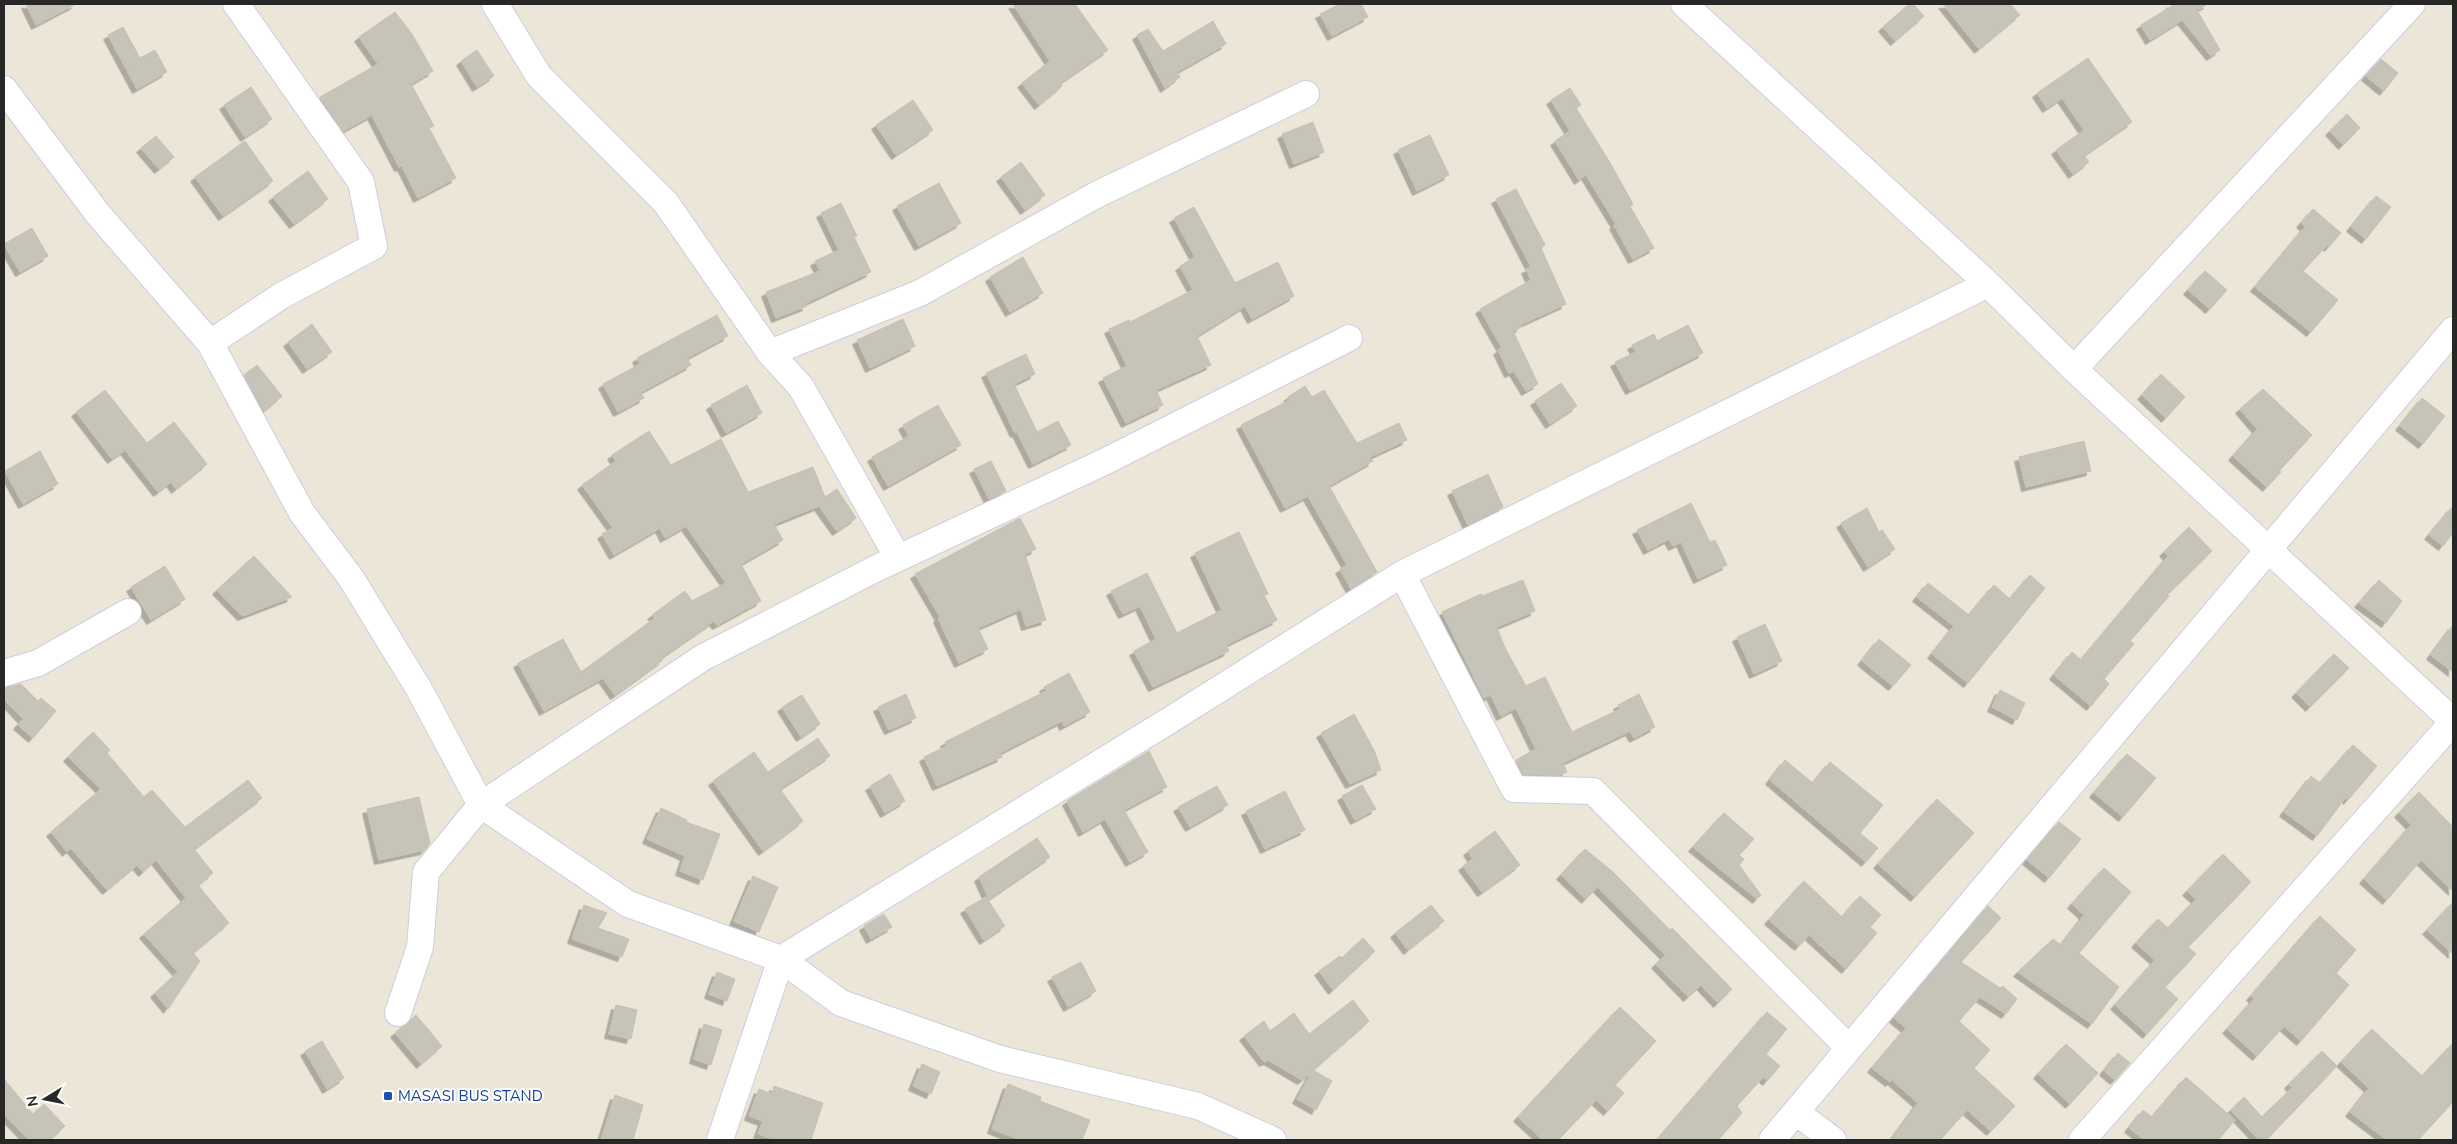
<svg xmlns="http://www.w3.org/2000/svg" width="2457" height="1144" font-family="'Nunito Sans',sans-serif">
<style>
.building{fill:#c6c3b8;stroke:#c6c2b2;filter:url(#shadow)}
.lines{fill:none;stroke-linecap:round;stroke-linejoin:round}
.minor-casing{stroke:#cdcde2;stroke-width:28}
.minor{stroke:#fff;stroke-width:26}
.transit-dot{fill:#1a4fb4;stroke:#fff;stroke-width:2}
.labels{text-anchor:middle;stroke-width:4;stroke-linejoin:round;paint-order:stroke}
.transit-label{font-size:15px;fill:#164399;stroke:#fff;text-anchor:start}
</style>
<defs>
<filter id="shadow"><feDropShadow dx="-4.5" dy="4.5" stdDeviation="0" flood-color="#0004"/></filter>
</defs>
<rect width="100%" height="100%" fill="#ebe6d7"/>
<!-- building -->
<path class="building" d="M 26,4 L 76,4 L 36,25 Z
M 1013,4 L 1075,4 L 1108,50 L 1060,83 L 1062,86 L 1039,105 L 1022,83 L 1050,61 Z
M 1340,4 L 1361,4 L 1368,17 L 1332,36 L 1320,14 Z
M 1909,4 L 1913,4 L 1924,16 L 1895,41 L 1883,27 Z
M 1943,4 L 2010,4 L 2020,15 L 1979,49 Z
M 2170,4 L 2208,4 L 2197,10 L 2220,50 L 2211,56 L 2182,20 L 2150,40 L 2141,25 L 2172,6 Z
M 395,12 L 412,34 L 433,71 L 411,84 L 434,126 L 429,128 L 456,178 L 418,198 L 402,166 L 399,167 L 372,115 L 343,131 L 320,97 L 378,64 L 359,37 Z
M 1213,21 L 1226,44 L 1177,72 L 1180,77 L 1165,88 L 1137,35 L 1148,29 L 1163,51 Z
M 123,27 L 140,58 L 155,50 L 167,72 L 137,89 L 108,35 Z
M 477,50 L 494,76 L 477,87 L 461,61 Z
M 2088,58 L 2132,122 L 2084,155 L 2089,162 L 2073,174 L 2056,150 L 2084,130 L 2062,98 L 2047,108 L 2037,93 Z
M 2381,59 L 2398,73 L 2384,91 L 2366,76 Z
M 251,87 L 272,119 L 245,137 L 224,105 Z
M 1570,88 L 1581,105 L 1576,108 L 1609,161 L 1633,204 L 1630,206 L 1654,248 L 1633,259 L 1614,225 L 1616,224 L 1586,175 L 1579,180 L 1555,141 L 1570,131 L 1551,100 Z
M 913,100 L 933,130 L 896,155 L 876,125 Z
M 2347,114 L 2360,128 L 2343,145 L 2330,131 Z
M 1313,122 L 1324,152 L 1294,164 L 1282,134 Z
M 1430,135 L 1449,175 L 1417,191 L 1398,150 Z
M 156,136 L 174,157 L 159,169 L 141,148 Z
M 245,141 L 273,181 L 223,216 L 195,177 Z
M 1021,162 L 1045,195 L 1025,210 L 1001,177 Z
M 308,171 L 328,199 L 294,224 L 273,197 Z
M 939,183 L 961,223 L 919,246 L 897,206 Z
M 1516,189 L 1545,245 L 1541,248 L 1566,304 L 1520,325 L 1521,327 L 1513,331 L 1538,384 L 1526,391 L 1514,371 L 1509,373 L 1498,350 L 1502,348 L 1480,309 L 1531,280 L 1526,269 L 1531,267 L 1496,199 Z
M 2376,196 L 2391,207 L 2366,239 L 2351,227 Z
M 841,203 L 857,236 L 854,237 L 871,272 L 806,303 L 807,306 L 776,318 L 766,292 L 820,271 L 815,261 L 839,250 L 821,213 Z
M 1194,207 L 1235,283 L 1278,262 L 1294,296 L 1252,319 L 1245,306 L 1197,336 L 1211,365 L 1156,390 L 1163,405 L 1126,423 L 1103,378 L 1127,366 L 1109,329 L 1129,320 L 1130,322 L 1193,290 L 1180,266 L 1195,257 L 1174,218 Z
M 2313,209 L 2341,233 L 2329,247 L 2327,245 L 2303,271 L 2338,300 L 2311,332 L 2255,287 L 2305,227 L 2301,223 Z
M 32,228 L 48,256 L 20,272 L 4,244 Z
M 1023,257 L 1043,293 L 1010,312 L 990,277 Z
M 2205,271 L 2227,290 L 2210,309 L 2188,290 Z
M 717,315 L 728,336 L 687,358 L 691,365 L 641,392 L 644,398 L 618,412 L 603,384 L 640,364 L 637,358 Z
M 903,319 L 915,346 L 870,368 L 857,340 Z
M 312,324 L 332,352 L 307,369 L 288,342 Z
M 1688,325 L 1703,353 L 1630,390 L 1615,362 L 1636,352 L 1632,345 L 1654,334 L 1657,341 Z
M 1026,354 L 1035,374 L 1014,384 L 1037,432 L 1058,421 L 1071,445 L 1033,464 L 1017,432 L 1015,433 L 986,373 Z
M 257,365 L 282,396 L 264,411 L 244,375 Z
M 2161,374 L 2185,397 L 2166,418 L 2142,395 Z
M 1561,383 L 1577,406 L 1550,424 L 1535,401 Z
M 747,385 L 762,413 L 726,433 L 711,405 Z
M 1305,386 L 1312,397 L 1324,390 L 1357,443 L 1399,423 L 1407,440 L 1370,457 L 1373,461 L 1329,486 L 1377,572 L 1351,589 L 1340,569 L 1347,565 L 1308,496 L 1285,508 L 1241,425 L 1290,400 L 1288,397 Z
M 2263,389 L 2312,435 L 2279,471 L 2281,472 L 2267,487 L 2233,456 L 2257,429 L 2240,409 Z
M 105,390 L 147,443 L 174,422 L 207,464 L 176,489 L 171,482 L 158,492 L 125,450 L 112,459 L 76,412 Z
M 2422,398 L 2445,416 L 2423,444 L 2400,426 Z
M 938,405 L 961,445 L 888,486 L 872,457 L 909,436 L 903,425 Z
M 649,431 L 671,465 L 721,439 L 748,492 L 813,467 L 825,497 L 837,489 L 856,518 L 837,531 L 819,506 L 774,524 L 783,540 L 741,564 L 761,601 L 717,625 L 714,621 L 661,658 L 663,660 L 615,695 L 603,678 L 544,711 L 518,663 L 563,639 L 581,672 L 655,618 L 652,615 L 685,591 L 692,601 L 726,583 L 686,526 L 665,538 L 660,528 L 614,555 L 602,534 L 613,528 L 582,485 L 616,461 L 612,455 Z
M 2084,441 L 2091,471 L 2026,487 L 2019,457 Z
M 40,451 L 58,484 L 23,504 L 5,471 Z
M 991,461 L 1006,491 L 989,499 L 974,469 Z
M 1488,474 L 1503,507 L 1468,525 L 1452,491 Z
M 1691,503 L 1710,542 L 1715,540 L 1727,565 L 1698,579 L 1681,542 L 1673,546 L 1669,539 L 1648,550 L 1637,530 Z
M 2453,506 L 2453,533 L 2443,546 L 2429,535 Z
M 1867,508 L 1879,532 L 1882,530 L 1895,549 L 1868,567 L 1841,523 Z
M 1020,518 L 1036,549 L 1025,554 L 1046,620 L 1026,626 L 1021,609 L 978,628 L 988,649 L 959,663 L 938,618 L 940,617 L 915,574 Z
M 2189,527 L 2212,551 L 2167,595 L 2169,596 L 2130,641 L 2134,644 L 2104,679 L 2109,684 L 2091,706 L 2054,675 L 2072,652 L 2081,660 L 2168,556 L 2164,552 Z
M 1239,532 L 1268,594 L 1264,595 L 1277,620 L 1226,645 L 1229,651 L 1153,687 L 1134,651 L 1156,639 L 1140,606 L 1123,614 L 1111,591 L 1147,573 L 1177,633 L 1222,610 L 1195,553 Z
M 254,556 L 292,597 L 242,616 L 217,590 Z
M 165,566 L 185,599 L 151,620 L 131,587 Z
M 2030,575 L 2045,588 L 1968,683 L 1932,654 L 1954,626 L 1917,597 L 1928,583 L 1969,615 L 1994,585 L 2010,599 Z
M 1523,580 L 1535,611 L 1497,627 L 1505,648 L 1526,686 L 1545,677 L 1572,732 L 1620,709 L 1618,705 L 1639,694 L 1655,727 L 1634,738 L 1630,731 L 1563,763 L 1567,772 L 1560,775 L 1523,774 L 1516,760 L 1536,749 L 1516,708 L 1501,716 L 1491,695 L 1484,698 L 1442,612 L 1481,594 L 1482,596 Z
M 2379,580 L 2402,601 L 2386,623 L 2359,603 Z
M 1765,624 L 1782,661 L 1754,674 L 1737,637 Z
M 2453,625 L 2453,672 L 2431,655 Z
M 1879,639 L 1911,665 L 1893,686 L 1862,661 Z
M 2334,654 L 2349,668 L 2310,707 L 2296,693 Z
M 1069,673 L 1090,712 L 1064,726 L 1062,721 L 1000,753 L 1002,757 L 937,786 L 924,757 L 947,746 L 945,742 L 1046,691 L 1044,687 Z
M 21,684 L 38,701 L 41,698 L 56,711 L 33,738 L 18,725 L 23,719 L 4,699 L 4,691 L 7,687 Z
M 2000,690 L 2025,703 L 2017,720 L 1992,707 Z
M 906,694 L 916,718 L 889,730 L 878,707 Z
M 802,695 L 820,724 L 801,737 L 782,707 Z
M 1354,714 L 1374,750 L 1381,770 L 1350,784 L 1321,733 Z
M 93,732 L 110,750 L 107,753 L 144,797 L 152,790 L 185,827 L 248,780 L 262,798 L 194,849 L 213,873 L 198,885 L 229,923 L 193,953 L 200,961 L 168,1009 L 155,993 L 178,972 L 144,934 L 186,898 L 156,860 L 143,872 L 137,865 L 107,890 L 71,848 L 67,852 L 51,832 L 101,789 L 68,757 Z
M 818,738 L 830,756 L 780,789 L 803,821 L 763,851 L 713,781 L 754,752 L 768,772 Z
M 2353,745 L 2377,766 L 2348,800 L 2346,797 L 2317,836 L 2284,812 L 2311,776 L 2320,783 Z
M 1149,751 L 1167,787 L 1124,810 L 1148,852 L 1130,862 L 1105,819 L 1083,832 L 1067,801 Z
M 2127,754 L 2156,778 L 2123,817 L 2094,793 Z
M 1785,760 L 1813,783 L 1830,762 L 1883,805 L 1860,833 L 1878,848 L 1866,862 L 1770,780 Z
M 890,774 L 905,801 L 885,813 L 870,786 Z
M 1362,785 L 1376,809 L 1355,820 L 1342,796 Z
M 1217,786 L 1228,805 L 1190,827 L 1178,807 Z
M 1285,791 L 1305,830 L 1265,849 L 1246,811 Z
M 2419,792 L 2453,827 L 2453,891 L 2421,860 L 2387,900 L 2364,879 L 2411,825 L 2399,813 Z
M 419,797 L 430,843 L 425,850 L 379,860 L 367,809 Z
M 1937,799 L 1974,833 L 1915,897 L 1878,864 Z
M 661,808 L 687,820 L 686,822 L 720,834 L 703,880 L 680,871 L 685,856 L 647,839 Z
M 1724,813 L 1754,839 L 1739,855 L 1744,859 L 1739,865 L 1761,895 L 1757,899 L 1693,847 Z
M 2059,822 L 2081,839 L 2049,878 L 2027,860 Z
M 1495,831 L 1520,865 L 1482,892 L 1463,866 L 1473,859 L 1468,851 Z
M 1037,838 L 1050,857 L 989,899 L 979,877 Z
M 1585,849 L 1613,872 L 1670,930 L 1672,928 L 1732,989 L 1718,1003 L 1701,985 L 1688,997 L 1656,964 L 1665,955 L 1597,887 L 1586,899 L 1561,875 Z
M 2223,854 L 2251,882 L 2188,947 L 2196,954 L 2165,987 L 2178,999 L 2147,1034 L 2115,1005 L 2155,960 L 2136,943 L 2158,919 L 2168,928 L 2196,899 L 2187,891 Z
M 2104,868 L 2131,892 L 2079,953 L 2119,987 L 2092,1024 L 2018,972 L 2053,939 L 2061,945 L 2084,915 L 2072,904 Z
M 753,876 L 778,887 L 759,932 L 734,921 Z
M 1804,881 L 1842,917 L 1860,896 L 1881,915 L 1870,927 L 1877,933 L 1846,969 L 1809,935 L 1799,946 L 1769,920 Z
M 986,897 L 1005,926 L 984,940 L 965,909 Z
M 2453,902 L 2453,954 L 2427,930 Z
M 584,905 L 607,913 L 598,928 L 629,939 L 622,957 L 572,939 Z
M 1431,905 L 1444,921 L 1408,950 L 1395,933 Z
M 1988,906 L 2001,918 L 1961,962 L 2000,988 L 2003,986 L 2017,999 L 2006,1014 L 1980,997 L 1959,1021 L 1990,1050 L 1974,1068 L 2015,1106 L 1991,1131 L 1967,1110 L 1940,1140 L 1891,1140 L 1918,1103 L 1892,1080 L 1890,1082 L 1872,1068 L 1906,1028 L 1894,1018 Z
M 884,914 L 892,927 L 871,939 L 864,926 Z
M 2320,916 L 2356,950 L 2336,973 L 2349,985 L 2301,1041 L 2284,1026 L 2257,1056 L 2227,1029 L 2254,999 L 2251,996 Z
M 1363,938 L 1375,951 L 1333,990 L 1319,971 L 1340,956 L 1342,958 Z
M 1081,962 L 1096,991 L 1068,1007 L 1052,977 Z
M 717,972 L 735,979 L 727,1001 L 709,994 Z
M 1353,1000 L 1369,1021 L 1313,1070 L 1332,1081 L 1316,1110 L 1297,1099 L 1312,1072 L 1302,1080 L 1268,1060 L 1264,1062 L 1244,1036 L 1264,1021 L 1270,1031 L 1294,1013 L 1309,1034 Z
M 616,1005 L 637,1010 L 631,1039 L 609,1034 Z
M 1620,1007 L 1656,1041 L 1615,1085 L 1624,1093 L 1608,1111 L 1596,1100 L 1558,1140 L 1543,1140 L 1518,1117 Z
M 1767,1012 L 1787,1029 L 1766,1054 L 1780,1066 L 1767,1081 L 1763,1077 L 1737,1106 L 1742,1113 L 1718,1140 L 1657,1140 Z
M 416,1015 L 442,1046 L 421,1064 L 395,1033 Z
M 704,1024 L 722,1030 L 711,1065 L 694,1059 Z
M 2372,1029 L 2422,1076 L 2453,1043 L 2453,1102 L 2418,1140 L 2387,1140 L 2350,1112 L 2369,1088 L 2341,1062 Z
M 322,1041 L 344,1078 L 327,1089 L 305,1051 Z
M 2066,1044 L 2098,1073 L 2070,1104 L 2038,1074 Z
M 2322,1051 L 2337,1066 L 2266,1140 L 2259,1140 L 2231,1110 L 2244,1097 L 2262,1117 L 2292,1088 L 2289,1084 Z
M 2118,1053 L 2130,1063 L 2115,1080 L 2104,1071 Z
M 922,1064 L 940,1072 L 931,1094 L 913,1086 Z
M 2186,1077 L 2235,1120 L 2218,1140 L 2145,1140 L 2129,1128 L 2143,1110 L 2152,1117 Z
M 4,1079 L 33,1114 L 44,1104 L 65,1126 L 50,1140 L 29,1140 L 4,1114 Z
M 1008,1084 L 1041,1097 L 1040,1101 L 1090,1120 L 1082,1140 L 1021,1140 L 992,1129 Z
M 774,1086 L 823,1103 L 811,1140 L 777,1140 L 758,1134 L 763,1121 L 749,1116 L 759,1089 L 772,1094 Z
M 615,1095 L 643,1105 L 633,1140 L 601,1140 Z"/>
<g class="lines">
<!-- minor casing -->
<g class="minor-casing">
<path id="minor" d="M 495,4 L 539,76 L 666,203 L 770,353 L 801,387 L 898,558
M 1684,4 L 1988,284 L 2074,369 L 2453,721
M 4,89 L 98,214 L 210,343 L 302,513 L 351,578 L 419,689 L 481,805 L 426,872 L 420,947 L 398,1013
M 210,343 L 281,296 L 374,246 L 361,182 L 236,4
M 770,353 L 920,293 L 1096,195 L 1306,94
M 2074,369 L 2412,4
M 1402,574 L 1514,789 L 1593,791 L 1849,1048
M 4,673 L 38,663 L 128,612
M 1796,1112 L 1833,1140
M 720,1140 L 781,959 L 1170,720 L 1402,574 L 1988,284
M 1273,1140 L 1198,1106 L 1000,1059 L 841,1003 L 781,959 L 628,904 L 481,805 L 702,658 L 875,569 L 1104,462 L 1349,338
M 1772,1140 L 2453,330
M 2082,1140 L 2453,722"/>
</g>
<!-- minor -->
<use href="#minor" class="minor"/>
</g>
<!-- markers -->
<rect class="transit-dot" x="383" y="1091" width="10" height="10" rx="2.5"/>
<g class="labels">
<!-- transit labels -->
<g class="transit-label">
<text x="398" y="1101">MASASI BUS STAND</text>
</g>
</g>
<!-- border -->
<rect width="2457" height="1144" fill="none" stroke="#272727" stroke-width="10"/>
<!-- north arrow -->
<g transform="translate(45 1099) rotate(260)" stroke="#ffffff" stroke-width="4" paint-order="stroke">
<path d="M0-4L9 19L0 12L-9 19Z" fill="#272727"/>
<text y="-8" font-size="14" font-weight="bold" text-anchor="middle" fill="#272727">N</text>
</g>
</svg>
